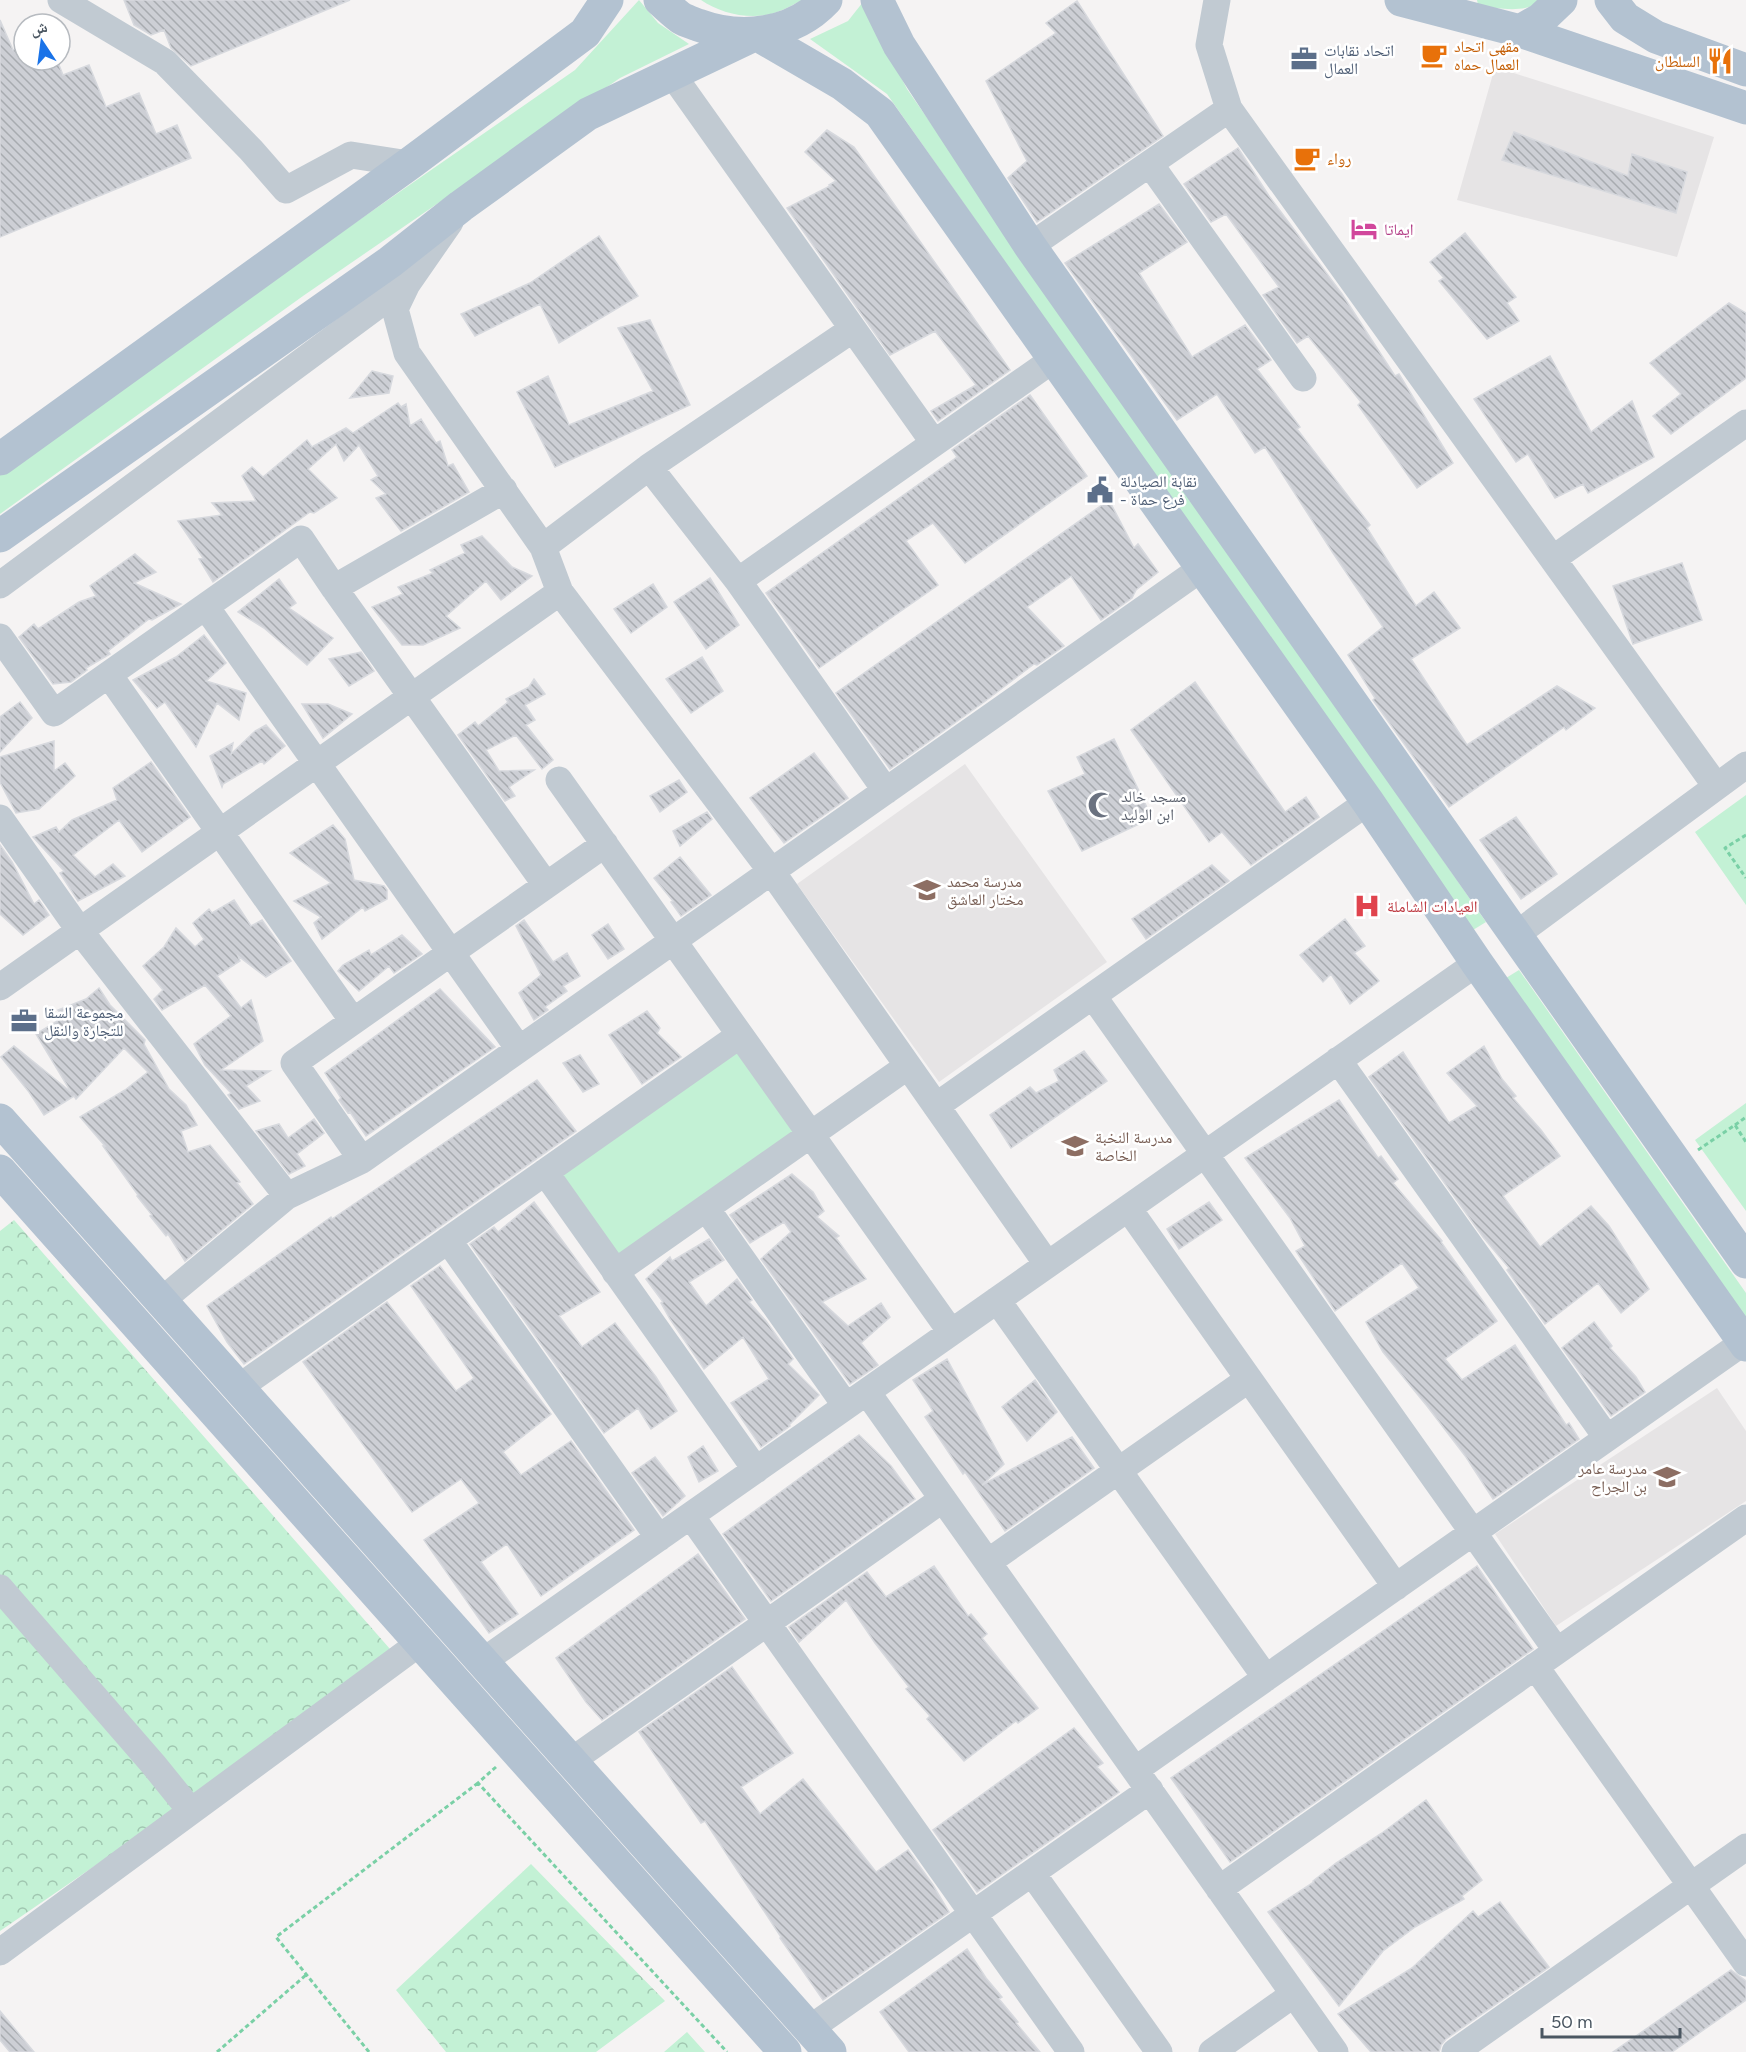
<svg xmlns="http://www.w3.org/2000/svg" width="1746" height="2052" font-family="Figtree,'Noto Naskh Arabic',sans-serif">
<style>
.education{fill:#e6e4e5}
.green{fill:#c3f1d5}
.forest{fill:url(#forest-crowns)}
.building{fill:url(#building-back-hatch);stroke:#d7d9de;stroke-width:1.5}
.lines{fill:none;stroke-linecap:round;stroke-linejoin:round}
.path{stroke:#7ad0a6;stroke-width:3;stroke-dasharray:4.5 3;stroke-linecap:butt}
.minor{stroke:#c1cad2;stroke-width:27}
.major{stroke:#b3c2d1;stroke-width:33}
.labels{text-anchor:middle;stroke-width:5;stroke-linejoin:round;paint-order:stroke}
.food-label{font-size:16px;fill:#c56008;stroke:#fff;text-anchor:start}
.service-label{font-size:16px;fill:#4e5e75;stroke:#fff;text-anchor:start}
.hotel-label{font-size:16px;fill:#b23c85;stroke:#fff;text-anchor:start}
.worship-label{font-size:16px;fill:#5b616d;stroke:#fff;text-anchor:start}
.education-label{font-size:16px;fill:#785e54;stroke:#fff;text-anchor:start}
.health-label{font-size:16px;fill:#be3a42;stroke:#fff;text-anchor:start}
</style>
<defs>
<pattern id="forest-crowns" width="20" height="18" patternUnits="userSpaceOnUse" patternTransform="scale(1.5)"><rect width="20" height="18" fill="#c3f1d5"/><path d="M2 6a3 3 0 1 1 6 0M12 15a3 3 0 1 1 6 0" fill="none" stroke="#a0c6b0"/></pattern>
<pattern id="building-back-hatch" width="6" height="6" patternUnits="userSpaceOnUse" patternTransform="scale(1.5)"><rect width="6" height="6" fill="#cdcfd5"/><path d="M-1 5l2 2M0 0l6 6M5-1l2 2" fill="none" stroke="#a8abb0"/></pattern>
</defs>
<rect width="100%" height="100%" fill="#f5f3f3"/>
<!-- education -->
<path class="education" d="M 1495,67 L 1714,137 L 1677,257 L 1457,200 Z
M 965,764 L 1107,962 L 939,1082 L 797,884 Z
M 1717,1388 L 1746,1431 L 1746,1501 L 1556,1626 L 1495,1534 Z"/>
<!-- green -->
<path class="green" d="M 639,0 L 658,23 L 689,44 L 620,78 L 303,296 L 0,514 L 0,473 L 287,270 L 575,70 Z
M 701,0 L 802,0 C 794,4 786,9 777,12 C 753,21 721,14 701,0 Z
M 1477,0 L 1544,0 C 1523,14 1502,9 1478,5 Z
M 863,2 L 907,89 L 1486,922 L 1473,930 L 887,94 L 810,39 L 848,21 Z
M 1746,795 L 1746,905 L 1695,832 Z
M 1519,970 L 1746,1293 L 1746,1321 L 1506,978 Z
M 740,1035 L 810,1134 L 615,1272 L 545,1172 Z
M 1746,1103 L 1746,1211 L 1695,1140 Z"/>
<!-- forest -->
<path class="forest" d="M 14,1220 L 390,1649 L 176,1810 L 0,1931 L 0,1231 Z
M 531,1864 L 665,2001 L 596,2052 L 446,2052 L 396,1990 Z
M 687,2032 L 705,2052 L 664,2052 Z"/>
<!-- building -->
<path class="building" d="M 124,0 L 350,0 L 191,66 L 171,48 L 164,30 L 151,35 L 134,25 Z
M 1077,1 L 1163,136 L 1037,222 L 1008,178 L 1027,161 L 986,81 L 1056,33 L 1046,23 Z
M 0,20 L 13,50 L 24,45 L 24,60 L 57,60 L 63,75 L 89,65 L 106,107 L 139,93 L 156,134 L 177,125 L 191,158 L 0,237 Z
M 827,130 L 854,147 L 1010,370 L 938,421 L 931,411 L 976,385 L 935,331 L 890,355 L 787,208 L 830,186 L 829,185 L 836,181 L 805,152 Z
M 1514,132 L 1628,176 L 1632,154 L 1687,172 L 1676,213 L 1502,160 Z
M 1238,148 L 1269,196 L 1342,294 L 1395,376 L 1399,374 L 1453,463 L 1417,488 L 1358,405 L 1361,402 L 1308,336 L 1297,343 L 1263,295 L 1279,287 L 1226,214 L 1211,222 L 1184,184 Z
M 1159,204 L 1187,242 L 1139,273 L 1192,357 L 1245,325 L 1271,360 L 1257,369 L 1300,427 L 1297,429 L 1370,525 L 1367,528 L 1416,606 L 1434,592 L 1460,628 L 1411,659 L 1467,745 L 1557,686 L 1595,708 L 1566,730 L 1564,727 L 1449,807 L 1373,700 L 1375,698 L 1348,655 L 1383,627 L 1333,553 L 1265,447 L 1255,453 L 1217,394 L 1177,420 L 1065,263 Z
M 1465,233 L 1516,297 L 1507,303 L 1519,321 L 1487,339 L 1439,281 L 1444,278 L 1430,262 Z
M 599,236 L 638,296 L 559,343 L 540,304 L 475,336 L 461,314 L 530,283 Z
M 1729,303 L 1746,313 L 1746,378 L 1671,434 L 1653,416 L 1681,394 L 1650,363 Z
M 650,320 L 690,405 L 555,467 L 517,392 L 548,376 L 569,425 L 653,391 L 618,328 Z
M 1550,356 L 1591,432 L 1632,401 L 1654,457 L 1588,493 L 1583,484 L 1555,498 L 1528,454 L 1516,462 L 1474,399 Z
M 372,371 L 393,376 L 389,393 L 350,398 Z
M 1030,395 L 1087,476 L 965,563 L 933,523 L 906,541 L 938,585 L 819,668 L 766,593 L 957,457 L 952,450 Z
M 398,403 L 401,407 L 406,404 L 410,426 L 421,419 L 436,443 L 440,441 L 448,466 L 453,464 L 469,492 L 401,531 L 376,498 L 386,494 L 371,480 L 378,476 L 359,445 L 344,461 L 336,444 L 308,469 L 337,498 L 314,513 L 310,512 L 213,582 L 199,559 L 203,558 L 178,521 L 222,515 L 212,503 L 256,501 L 242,476 L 252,467 L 263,477 L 307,440 L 312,447 L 346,428 L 353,433 Z
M 1109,500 L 1134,548 L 1138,544 L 1158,572 L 1136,590 L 1132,598 L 1101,620 L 1071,576 L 1027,607 L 1064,646 L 1037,665 L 1034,664 L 984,702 L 890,769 L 836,693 Z
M 482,536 L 512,567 L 532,576 L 501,600 L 486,581 L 446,616 L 460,628 L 423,645 L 402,645 L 372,607 L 403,594 L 398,587 L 433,573 L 430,570 L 465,553 L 461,545 Z
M 135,554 L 156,572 L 134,583 L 181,604 L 152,620 L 149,619 L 108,651 L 110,654 L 86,668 L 87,670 L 71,682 L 53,684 L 19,637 L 34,624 L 38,629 L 79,602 L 96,596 L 90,586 Z
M 1682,563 L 1702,620 L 1633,644 L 1613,586 Z
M 710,578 L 739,625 L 706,649 L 674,602 Z
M 279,579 L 296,603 L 289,608 L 333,638 L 307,665 L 264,628 L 238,612 Z
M 653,584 L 667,607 L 631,633 L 614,609 Z
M 204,635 L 226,663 L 206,681 L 246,693 L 239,720 L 217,703 L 196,747 L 165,702 L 157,708 L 133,680 L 176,657 Z
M 361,652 L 374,671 L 349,686 L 329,659 Z
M 702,657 L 723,691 L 691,713 L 666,679 Z
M 534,679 L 545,694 L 525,705 L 535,720 L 526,725 L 553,760 L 542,769 L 516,735 L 486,750 L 499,771 L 534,770 L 509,787 L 515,796 L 505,801 L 458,735 L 475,722 L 478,726 L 508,702 L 506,699 L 529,687 Z
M 1195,682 L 1285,812 L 1306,797 L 1319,817 L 1251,865 L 1222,832 L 1209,842 L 1131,730 Z
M 20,702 L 32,718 L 0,752 L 0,717 Z
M 302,704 L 328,704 L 352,714 L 323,738 Z
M 266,725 L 285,746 L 264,764 L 262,761 L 223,784 L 222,787 L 210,756 L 233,743 L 231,754 L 255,731 Z
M 1114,739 L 1152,818 L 1082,851 L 1048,791 L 1085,774 L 1077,757 Z
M 54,741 L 54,771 L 65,763 L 75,776 L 39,809 L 16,813 L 0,782 L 0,757 Z
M 814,753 L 848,798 L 784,843 L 750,798 Z
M 151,762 L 190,817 L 142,852 L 119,820 L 73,855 L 95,877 L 113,864 L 125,876 L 78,901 L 60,873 L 64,871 L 33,837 L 56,827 L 59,832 L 72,820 L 117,800 L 113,788 Z
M 679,780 L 687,792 L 660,812 L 650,796 Z
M 707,812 L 712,819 L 680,846 L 673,831 Z
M 1516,817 L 1557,874 L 1521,899 L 1480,840 Z
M 333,825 L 345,839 L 354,880 L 384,886 L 387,890 L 387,899 L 365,911 L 363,907 L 322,939 L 314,923 L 321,917 L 294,901 L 331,883 L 290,853 Z
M 0,845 L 12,862 L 34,904 L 39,900 L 49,915 L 23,935 L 0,914 Z
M 680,857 L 711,895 L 681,916 L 671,902 L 673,901 L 654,878 Z
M 1212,865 L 1229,881 L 1146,939 L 1132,919 Z
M 234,900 L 251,926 L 262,920 L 291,961 L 266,977 L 238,956 L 240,961 L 217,976 L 241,1008 L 251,1000 L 263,1041 L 221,1070 L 270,1071 L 246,1086 L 260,1101 L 239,1109 L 228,1095 L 231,1093 L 205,1065 L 194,1044 L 231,1016 L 205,985 L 162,1010 L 154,999 L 163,990 L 143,966 L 164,947 L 176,928 L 195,947 L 204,939 L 193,923 L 209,909 L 212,913 Z
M 1345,919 L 1365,946 L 1354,953 L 1379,981 L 1350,1004 L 1331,974 L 1323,982 L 1300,955 Z
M 524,920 L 553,962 L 567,953 L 580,976 L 563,986 L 567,991 L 545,1007 L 548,1010 L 534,1020 L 519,993 L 541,975 L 516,926 Z
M 608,924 L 624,949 L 608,959 L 592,935 Z
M 402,935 L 422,954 L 394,973 L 389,966 L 359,991 L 338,971 L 343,965 L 369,950 L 371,955 Z
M 99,988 L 110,1005 L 145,1040 L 144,1044 L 169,1089 L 186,1105 L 197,1125 L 181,1131 L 188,1152 L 210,1145 L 240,1182 L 237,1183 L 253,1204 L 185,1261 L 168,1234 L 166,1236 L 150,1216 L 152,1215 L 137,1196 L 138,1195 L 103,1146 L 105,1146 L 80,1117 L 125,1090 L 148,1072 L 124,1048 L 76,1099 L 74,1096 L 44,1115 L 29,1092 L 1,1057 L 14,1046 L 71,1092 L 36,1034 L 64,1017 L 58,1010 L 86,999 Z
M 440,989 L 495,1047 L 366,1136 L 350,1112 L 348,1113 L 339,1100 L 341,1098 L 325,1073 Z
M 647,1011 L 660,1028 L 657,1033 L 681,1057 L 642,1084 L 609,1035 Z
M 1484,1046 L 1502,1079 L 1516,1096 L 1513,1098 L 1541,1130 L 1560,1156 L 1503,1196 L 1540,1247 L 1591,1206 L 1609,1226 L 1649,1289 L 1621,1313 L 1598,1283 L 1545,1324 L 1507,1270 L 1509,1268 L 1483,1237 L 1369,1077 L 1403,1052 L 1449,1123 L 1477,1106 L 1447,1073 Z
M 1084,1051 L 1107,1081 L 1011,1148 L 990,1115 L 1030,1087 L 1036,1093 L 1059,1081 L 1054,1070 Z
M 580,1055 L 599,1084 L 583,1092 L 563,1063 Z
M 537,1080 L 576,1131 L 244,1364 L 227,1342 L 207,1306 L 331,1217 L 332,1219 Z
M 1339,1100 L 1378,1158 L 1381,1156 L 1398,1179 L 1393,1183 L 1442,1241 L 1441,1242 L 1497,1321 L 1445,1359 L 1462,1380 L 1515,1345 L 1566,1425 L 1569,1423 L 1579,1439 L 1493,1499 L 1466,1457 L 1427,1406 L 1383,1352 L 1366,1322 L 1419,1288 L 1402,1263 L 1335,1311 L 1296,1251 L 1305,1246 L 1290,1218 L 1245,1158 Z
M 314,1119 L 324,1133 L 297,1154 L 305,1166 L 289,1174 L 256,1131 L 279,1124 L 288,1138 Z
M 792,1174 L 813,1192 L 824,1211 L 817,1217 L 839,1236 L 836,1238 L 866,1279 L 822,1302 L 848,1326 L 881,1303 L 890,1317 L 861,1343 L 878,1365 L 850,1384 L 761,1259 L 791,1232 L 784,1222 L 750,1243 L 730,1215 Z
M 534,1202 L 600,1292 L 559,1316 L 582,1347 L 615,1323 L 656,1377 L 677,1411 L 651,1429 L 638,1408 L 604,1433 L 470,1244 L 494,1227 L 498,1232 Z
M 1209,1202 L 1222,1220 L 1179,1249 L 1167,1229 Z
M 709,1239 L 724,1260 L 689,1282 L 706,1306 L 737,1279 L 752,1300 L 749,1302 L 766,1321 L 793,1359 L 788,1364 L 819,1395 L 789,1425 L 790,1426 L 761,1447 L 731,1403 L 769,1379 L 743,1337 L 704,1369 L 670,1319 L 661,1303 L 663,1302 L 646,1279 L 670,1257 L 672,1261 Z
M 440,1266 L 551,1414 L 503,1452 L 521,1475 L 571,1441 L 634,1530 L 541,1596 L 507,1544 L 481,1562 L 518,1614 L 489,1633 L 424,1540 L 479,1503 L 461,1479 L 412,1512 L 303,1362 L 387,1302 L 456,1391 L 474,1378 L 411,1286 Z
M 1594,1322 L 1612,1346 L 1610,1348 L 1636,1377 L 1645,1392 L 1611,1416 L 1562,1348 Z
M 947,1359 L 1004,1464 L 982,1485 L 1072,1437 L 1094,1468 L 1005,1531 L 965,1472 L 963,1474 L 925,1417 L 933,1411 L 913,1380 Z
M 1035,1380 L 1057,1412 L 1027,1441 L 1002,1407 Z
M 859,1435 L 891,1466 L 915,1499 L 771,1601 L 723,1534 Z
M 703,1446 L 718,1471 L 699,1482 L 688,1457 Z
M 655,1457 L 685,1496 L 663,1516 L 632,1473 Z
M 698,1554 L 745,1619 L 602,1720 L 586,1702 L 556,1658 Z
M 934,1566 L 968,1616 L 971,1614 L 987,1634 L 982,1638 L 1038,1708 L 1018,1723 L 1016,1721 L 964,1761 L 927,1719 L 930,1716 L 906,1689 L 909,1687 L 875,1643 L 846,1600 L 799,1642 L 789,1627 L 867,1572 L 886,1597 Z
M 1477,1566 L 1533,1649 L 1230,1862 L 1171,1778 Z
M 732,1667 L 793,1753 L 741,1787 L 760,1814 L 803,1779 L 876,1872 L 908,1850 L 933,1885 L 949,1912 L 823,2000 L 780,1938 L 781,1937 L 705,1821 L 701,1823 L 639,1732 Z
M 1074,1728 L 1103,1763 L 1097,1767 L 1119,1792 L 977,1892 L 933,1830 Z
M 1426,1800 L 1482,1880 L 1462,1896 L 1464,1899 L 1415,1927 L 1383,1951 L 1339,2006 L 1268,1912 L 1314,1882 L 1313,1881 L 1336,1863 L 1382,1833 Z
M 1500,1902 L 1549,1967 L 1446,2039 L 1441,2045 L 1439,2052 L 1371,2052 L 1338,2014 L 1412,1968 L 1473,1911 L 1478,1917 Z
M 967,1949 L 986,1978 L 1002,1997 L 999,1999 L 1018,2022 L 1016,2023 L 1040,2052 L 909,2052 L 880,2012 Z
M 1731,1970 L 1746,1981 L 1746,2000 L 1672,2052 L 1613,2052 Z
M 0,2011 L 34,2052 L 10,2052 L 0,2040 Z"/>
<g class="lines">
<!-- path -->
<path class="path" d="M 1746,835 L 1725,848 L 1746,878
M 1735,1125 L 1746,1117
M 1698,1150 L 1735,1125 L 1746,1142
M 496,1767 L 478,1783 L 727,2052
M 217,2052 L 306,1975
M 369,2052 L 276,1937 L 478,1783"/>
<!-- minor -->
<path class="minor" d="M 61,0 L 165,62 L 251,150 L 286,190 L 351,155 L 409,164
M 1217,0 L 1209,45 L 1229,109 L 1716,786
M 672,74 L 934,443
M 1150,164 L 1303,378
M 450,222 L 407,284 L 395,309 L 407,353 L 543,547 L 560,592 L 772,872 L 1047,1264
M 1030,246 L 1229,109
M 649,467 L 738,581 L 886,791
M 543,547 L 649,467 L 853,329
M 1554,558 L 1746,423
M 738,581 L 1054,359
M 0,585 L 404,286
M 334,588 L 504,490
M 206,607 L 519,1049
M 0,637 L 54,713 L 301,539 L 334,588 L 546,885
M 109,675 L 353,1021
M 559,780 L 951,1332
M 0,818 L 80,931 L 287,1196
M 1514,936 L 1746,765
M 0,987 L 560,592
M 1093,996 L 1557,1651
M 1338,1060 L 1607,1438
M 936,1106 L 1368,802
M 362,1160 L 294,1063 L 605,844
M 545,1172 L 756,1470
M 706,1208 L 846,1406
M 1128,1208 L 1396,1587
M 448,1240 L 659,1538
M 615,1272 L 908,1066
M 997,1300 L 1266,1678
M 161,1301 L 287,1196 L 362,1160 L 1202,568
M 238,1388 L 740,1035
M 867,1392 L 1335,2052
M 691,1516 L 1071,2052
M 988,1562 L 1249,1379
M 0,1588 L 153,1764 L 191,1811
M 482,1662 L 1477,963
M 1535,1666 L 1746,1963
M 571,1761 L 943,1499
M 1135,1770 L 1744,1342
M 1032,1873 L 1159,2052
M 1219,1889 L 1746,1518
M 0,1952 L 421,1642
M 809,2029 L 1150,1790
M 1212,2052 L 1294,1994
M 1455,2052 L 1746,1847"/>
<!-- major -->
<path class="major" d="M 660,0 C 667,6 674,13 681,18 C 686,21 693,23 698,25 C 741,41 793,35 826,0
M 877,0 L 899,45 L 1030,246 L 1746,1262
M 1401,0 L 1520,31 L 1746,108
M 1611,0 L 1625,18 L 1656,37 L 1746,70
M 1520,31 L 1541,19 L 1561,0
M 0,459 L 409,164 L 585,33 L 607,0
M 0,536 L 390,262 L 461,206 L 588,114 L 756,34 L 842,84 L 880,113 L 1368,802 L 1477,963 L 1746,1345
M 0,1120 L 830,2052
M 0,1171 L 785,2052"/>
</g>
<!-- icons -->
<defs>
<g id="cafe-bare" transform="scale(2.07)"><path d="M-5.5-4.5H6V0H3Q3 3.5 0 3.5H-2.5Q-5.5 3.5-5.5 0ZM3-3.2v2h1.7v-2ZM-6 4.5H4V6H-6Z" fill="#e8710a" stroke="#fff" stroke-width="2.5" paint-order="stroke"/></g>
<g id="office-bare" transform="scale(2.07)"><path d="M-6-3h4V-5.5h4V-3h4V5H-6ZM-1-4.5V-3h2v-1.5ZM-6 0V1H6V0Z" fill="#5c6f8a" stroke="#fff" stroke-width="2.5" paint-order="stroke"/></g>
<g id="restaurant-bare" transform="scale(2.07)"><path d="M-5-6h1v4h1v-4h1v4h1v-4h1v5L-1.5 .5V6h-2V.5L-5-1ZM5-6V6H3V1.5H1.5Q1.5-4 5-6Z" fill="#e8710a" stroke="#fff" stroke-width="2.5" paint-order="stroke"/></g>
<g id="hotel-bare" transform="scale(2.07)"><path d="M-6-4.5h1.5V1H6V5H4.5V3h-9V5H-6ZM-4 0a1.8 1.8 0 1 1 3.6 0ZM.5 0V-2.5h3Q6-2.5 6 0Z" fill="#d1479c" stroke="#fff" stroke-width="2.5" paint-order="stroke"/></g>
<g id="civic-bare" transform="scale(2.07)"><path d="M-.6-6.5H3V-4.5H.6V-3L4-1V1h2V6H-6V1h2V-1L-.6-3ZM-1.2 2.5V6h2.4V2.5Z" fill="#5c6f8a" stroke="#fff" stroke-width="2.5" paint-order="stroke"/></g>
<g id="mosque-bare" transform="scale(2.07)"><path d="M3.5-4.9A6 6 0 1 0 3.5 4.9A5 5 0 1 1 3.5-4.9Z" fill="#6b7280" stroke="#fff" stroke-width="2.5" paint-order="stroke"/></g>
<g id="school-bare" transform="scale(2.07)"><path d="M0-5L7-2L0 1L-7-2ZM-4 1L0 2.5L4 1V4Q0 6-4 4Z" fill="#8d6e63" stroke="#fff" stroke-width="2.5" paint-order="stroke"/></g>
<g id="hospital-bare" transform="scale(2.07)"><path d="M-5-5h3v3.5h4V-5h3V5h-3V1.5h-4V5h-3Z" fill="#e0444e" stroke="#fff" stroke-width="2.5" paint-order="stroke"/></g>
</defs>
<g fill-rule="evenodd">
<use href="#cafe-bare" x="1434" y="55"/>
<use href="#office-bare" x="1304" y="59"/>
<use href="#restaurant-bare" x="1720" y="61"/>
<use href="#cafe-bare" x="1307" y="158"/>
<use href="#hotel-bare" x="1364" y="229"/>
<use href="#civic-bare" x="1100" y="490"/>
<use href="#mosque-bare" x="1101" y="805"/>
<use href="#school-bare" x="927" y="890"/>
<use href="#hospital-bare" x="1367" y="906"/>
<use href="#office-bare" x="24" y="1021"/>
<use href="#school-bare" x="1075" y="1146"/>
<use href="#school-bare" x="1667" y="1477"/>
</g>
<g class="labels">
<!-- food labels -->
<g class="food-label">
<text x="1454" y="52">مقهى اتحاد<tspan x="1454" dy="18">العمال حماه</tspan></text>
<text x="1700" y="67" text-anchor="end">السلطان</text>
<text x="1327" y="164">رواء</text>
</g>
<!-- service labels -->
<g class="service-label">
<text x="1324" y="56">اتحاد نقابات<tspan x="1324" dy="18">العمال</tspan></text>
<text x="1120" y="487">نقابة الصيادلة<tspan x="1120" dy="18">- فرع حماة</tspan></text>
<text x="44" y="1018">مجموعة السقا<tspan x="44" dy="18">للتجارة والنقل</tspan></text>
</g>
<!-- hotel labels -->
<g class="hotel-label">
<text x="1384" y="235">ايماتا</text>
</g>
<!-- worship labels -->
<g class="worship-label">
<text x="1121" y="802">مسجد خالد<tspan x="1121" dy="18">ابن الوليد</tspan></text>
</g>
<!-- education labels -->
<g class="education-label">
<text x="947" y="887">مدرسة محمد<tspan x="947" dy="18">مختار العاشق</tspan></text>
<text x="1095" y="1143">مدرسة النخبة<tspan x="1095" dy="18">الخاصة</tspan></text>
<text x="1647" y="1474" text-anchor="end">مدرسة عامر<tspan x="1647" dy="18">بن الجراح</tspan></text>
</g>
<!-- health labels -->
<g class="health-label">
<text x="1387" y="912">العيادات الشاملة</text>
</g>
</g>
<!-- north arrow -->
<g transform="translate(42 42) rotate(347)"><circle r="28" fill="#ffffff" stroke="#b7bbc0" stroke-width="1.5"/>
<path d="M0-4.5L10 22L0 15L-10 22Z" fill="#1a73e8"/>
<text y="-9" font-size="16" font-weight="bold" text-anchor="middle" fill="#4a5661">ش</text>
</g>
<!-- scale -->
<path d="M1542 2028v9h138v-9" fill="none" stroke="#4a5661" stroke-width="3"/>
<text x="1551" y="2028" font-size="18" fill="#4a5661" stroke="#ffffff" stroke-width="4.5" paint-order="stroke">50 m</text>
</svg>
